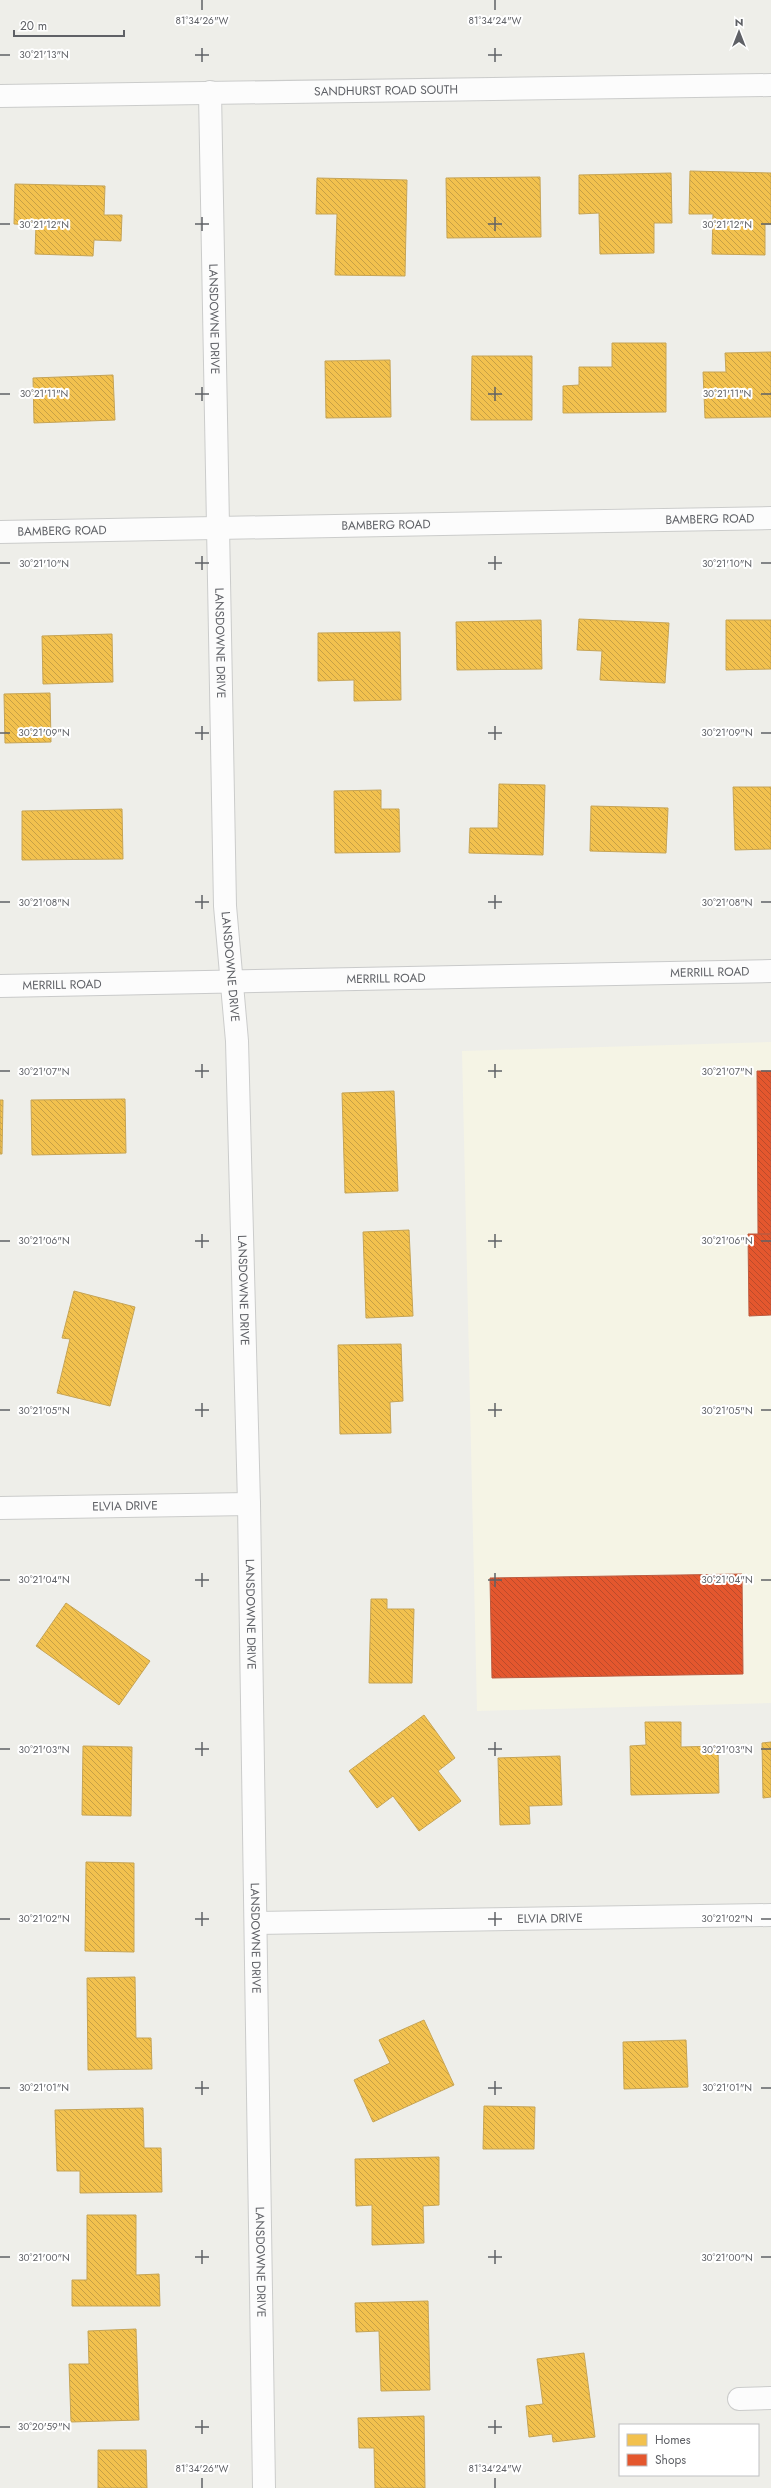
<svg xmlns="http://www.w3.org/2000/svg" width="771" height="2488" font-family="Jost,sans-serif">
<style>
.commercial{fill:#f5f4e5}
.homes{fill:url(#homes-back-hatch);stroke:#c6a455}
.shops{fill:url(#shops-back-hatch);stroke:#bc5a3f}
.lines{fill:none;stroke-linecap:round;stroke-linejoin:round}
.minor-casing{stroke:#cbcccb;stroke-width:24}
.secondary-casing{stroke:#c9caca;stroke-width:24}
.minor{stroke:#fcfcfc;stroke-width:22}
.secondary{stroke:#fcfcfc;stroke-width:22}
.ticks{fill:none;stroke:#5f6166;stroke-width:1.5}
.labels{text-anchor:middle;stroke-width:4;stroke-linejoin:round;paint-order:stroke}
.street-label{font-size:12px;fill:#5f6166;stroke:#fff}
.ticks-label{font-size:10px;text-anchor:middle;fill:#5f6166;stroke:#fff;stroke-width:4;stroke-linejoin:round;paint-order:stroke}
</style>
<defs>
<pattern id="homes-back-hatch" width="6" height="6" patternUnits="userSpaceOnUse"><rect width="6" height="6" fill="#f2c14e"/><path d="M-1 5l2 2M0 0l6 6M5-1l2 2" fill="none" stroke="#c7a045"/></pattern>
<pattern id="shops-back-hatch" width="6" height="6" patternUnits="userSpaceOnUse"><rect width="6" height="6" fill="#e4572e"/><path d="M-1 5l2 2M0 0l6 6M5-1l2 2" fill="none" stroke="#bc4b2b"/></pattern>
</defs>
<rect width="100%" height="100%" fill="#eeeee9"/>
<!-- commercial -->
<path class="commercial" d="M 771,1042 L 771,1703 L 477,1711 L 462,1051 Z"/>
<!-- homes -->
<path class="homes" d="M 690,171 L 771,173 L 771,224 L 765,224 L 765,255 L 712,254 L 713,214 L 689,214 Z
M 671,173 L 672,223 L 654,223 L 654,253 L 600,254 L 599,213 L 579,214 L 579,175 Z
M 540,177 L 541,237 L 447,238 L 446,178 Z
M 317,178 L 407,180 L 405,276 L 335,275 L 337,214 L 316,214 Z
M 15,184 L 105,186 L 104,215 L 122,215 L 121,241 L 94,240 L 93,256 L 35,254 L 36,225 L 14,224 Z
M 612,343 L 666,343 L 666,412 L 563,413 L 563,386 L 579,385 L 579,367 L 612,367 Z
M 771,352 L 771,417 L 705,418 L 703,372 L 726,372 L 725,353 Z
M 472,356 L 532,356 L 532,420 L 471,420 Z
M 390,360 L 391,417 L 326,418 L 325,361 Z
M 113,375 L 115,420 L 34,423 L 33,378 Z
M 579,619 L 669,623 L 665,683 L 600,680 L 602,651 L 577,650 Z
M 541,620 L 542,669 L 457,670 L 456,622 Z
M 726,620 L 771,620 L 771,669 L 726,670 Z
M 400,632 L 401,700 L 354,701 L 354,680 L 318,681 L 318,633 Z
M 112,634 L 113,682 L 43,684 L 42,636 Z
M 50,693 L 51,742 L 5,743 L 4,694 Z
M 499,784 L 545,785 L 543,855 L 469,853 L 470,828 L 498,828 Z
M 733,787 L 771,787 L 771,849 L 735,850 Z
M 381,790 L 381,809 L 399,809 L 400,852 L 335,853 L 334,791 Z
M 591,806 L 668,808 L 666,853 L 590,851 Z
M 122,809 L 123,859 L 22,860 L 22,811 Z
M 394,1091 L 398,1191 L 345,1193 L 342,1093 Z
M 125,1099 L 126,1153 L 32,1155 L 31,1100 Z
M 0,1100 L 3,1100 L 2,1154 L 0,1154 Z
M 409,1230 L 413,1316 L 366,1318 L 363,1232 Z
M 74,1291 L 135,1307 L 110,1406 L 57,1393 L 70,1339 L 62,1338 Z
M 401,1344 L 403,1401 L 390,1402 L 391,1433 L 340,1434 L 338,1345 Z
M 371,1599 L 387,1599 L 387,1609 L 414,1609 L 412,1683 L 369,1683 Z
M 66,1603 L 150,1661 L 119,1705 L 36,1646 Z
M 424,1715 L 455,1758 L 438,1771 L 461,1801 L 419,1831 L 393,1796 L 377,1808 L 349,1771 Z
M 645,1722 L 681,1722 L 681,1747 L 718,1746 L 719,1793 L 631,1795 L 630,1746 L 646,1745 Z
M 771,1742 L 771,1797 L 763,1798 L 762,1743 Z
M 83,1746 L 132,1747 L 131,1816 L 82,1815 Z
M 560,1756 L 562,1805 L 529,1806 L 530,1824 L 500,1825 L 498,1758 Z
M 86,1862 L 134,1863 L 134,1952 L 85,1951 Z
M 135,1977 L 136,2038 L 151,2038 L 152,2069 L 88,2070 L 87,1978 Z
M 424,2020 L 454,2085 L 373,2122 L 354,2080 L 390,2063 L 379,2040 Z
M 686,2040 L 688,2087 L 624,2089 L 623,2042 Z
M 484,2106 L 535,2107 L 534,2149 L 483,2149 Z
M 143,2108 L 144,2148 L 161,2148 L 162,2192 L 80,2193 L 80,2171 L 57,2171 L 55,2110 Z
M 439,2157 L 439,2205 L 423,2206 L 424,2243 L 372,2245 L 372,2205 L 356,2206 L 355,2159 Z
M 87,2215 L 136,2215 L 136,2275 L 159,2274 L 160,2306 L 72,2306 L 72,2280 L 87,2280 Z
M 428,2301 L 430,2390 L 381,2391 L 379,2331 L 356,2332 L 355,2303 Z
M 136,2329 L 139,2420 L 71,2422 L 69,2364 L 89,2364 L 88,2331 Z
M 584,2353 L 595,2437 L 553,2442 L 552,2434 L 529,2437 L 526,2406 L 543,2404 L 537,2359 Z
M 424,2416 L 425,2488 L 375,2488 L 374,2448 L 359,2448 L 358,2418 Z
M 98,2450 L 146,2450 L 147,2488 L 98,2488 Z"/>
<!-- shops -->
<path class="shops" d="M 757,1071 L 771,1071 L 771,1234 L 758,1234 Z
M 748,1234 L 771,1234 L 771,1315 L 749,1316 Z
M 742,1574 L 743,1674 L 492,1678 L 490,1578 Z"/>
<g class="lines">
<!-- minor casing -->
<g class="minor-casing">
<g id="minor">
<path id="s1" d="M 210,92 L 225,906 L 237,1041 L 249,1504 L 264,2488"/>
<path id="s2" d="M 0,96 L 771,85"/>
<path id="s3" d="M 0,532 L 771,518"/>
<path id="s4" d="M 0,1508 L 249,1504"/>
<path id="s5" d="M 256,1923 L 771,1915"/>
<path d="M 739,2399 L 771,2398"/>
</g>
</g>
<!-- secondary casing -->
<g class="secondary-casing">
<g id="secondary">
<path id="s6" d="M 0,986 L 771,971"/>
</g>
</g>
<!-- minor -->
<use href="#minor" class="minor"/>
<!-- secondary -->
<use href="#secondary" class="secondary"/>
</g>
<!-- ticks -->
<path class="ticks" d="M 202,0 L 202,10M 495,0 L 495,10M 202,48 L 202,62M 495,48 L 495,62M 0,55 L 10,55M 195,55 L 209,55M 488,55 L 502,55M 202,217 L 202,231M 495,217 L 495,231M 0,224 L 10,224M 195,224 L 209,224M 488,224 L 502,224M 761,224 L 771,224M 202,387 L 202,401M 495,387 L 495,401M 0,394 L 10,394M 195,394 L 209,394M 488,394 L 502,394M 761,394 L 771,394M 202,556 L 202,570M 495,556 L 495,570M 0,563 L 10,563M 195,563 L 209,563M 488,563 L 502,563M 761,563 L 771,563M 202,726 L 202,740M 495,726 L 495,740M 0,733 L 10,733M 195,733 L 209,733M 488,733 L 502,733M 761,733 L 771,733M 202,895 L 202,909M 495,895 L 495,909M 0,902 L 10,902M 195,902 L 209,902M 488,902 L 502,902M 761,902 L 771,902M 202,1064 L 202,1078M 495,1064 L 495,1078M 0,1071 L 10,1071M 195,1071 L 209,1071M 488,1071 L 502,1071M 761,1071 L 771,1071M 202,1234 L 202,1248M 495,1234 L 495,1248M 0,1241 L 10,1241M 195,1241 L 209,1241M 488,1241 L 502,1241M 761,1241 L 771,1241M 202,1403 L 202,1417M 495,1403 L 495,1417M 0,1410 L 10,1410M 195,1410 L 209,1410M 488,1410 L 502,1410M 761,1410 L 771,1410M 202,1573 L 202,1587M 495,1573 L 495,1587M 0,1580 L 10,1580M 195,1580 L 209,1580M 488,1580 L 502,1580M 761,1580 L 771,1580M 202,1742 L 202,1756M 495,1742 L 495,1756M 0,1749 L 10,1749M 195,1749 L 209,1749M 488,1749 L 502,1749M 761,1749 L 771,1749M 202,1912 L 202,1926M 495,1912 L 495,1926M 0,1919 L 10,1919M 195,1919 L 209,1919M 488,1919 L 502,1919M 761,1919 L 771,1919M 202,2081 L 202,2095M 495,2081 L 495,2095M 0,2088 L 10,2088M 195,2088 L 209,2088M 488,2088 L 502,2088M 761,2088 L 771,2088M 202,2250 L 202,2264M 495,2250 L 495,2264M 0,2257 L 10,2257M 195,2257 L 209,2257M 488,2257 L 502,2257M 761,2257 L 771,2257M 202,2420 L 202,2434M 495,2420 L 495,2434M 0,2427 L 10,2427M 195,2427 L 209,2427M 488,2427 L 502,2427M 202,2478 L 202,2488M 495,2478 L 495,2488"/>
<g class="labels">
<!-- street labels -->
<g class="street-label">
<text dy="4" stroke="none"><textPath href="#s2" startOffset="386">SANDHURST ROAD SOUTH</textPath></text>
<text dy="4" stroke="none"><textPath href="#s1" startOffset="227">LANSDOWNE DRIVE</textPath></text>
<text dy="4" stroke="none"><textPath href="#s3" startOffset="710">BAMBERG ROAD</textPath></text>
<text dy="4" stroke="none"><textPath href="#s3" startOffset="386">BAMBERG ROAD</textPath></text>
<text dy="4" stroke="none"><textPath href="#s3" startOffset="62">BAMBERG ROAD</textPath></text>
<text dy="4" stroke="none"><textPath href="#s1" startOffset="551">LANSDOWNE DRIVE</textPath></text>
<text dy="4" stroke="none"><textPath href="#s1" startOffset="875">LANSDOWNE DRIVE</textPath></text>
<text dy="4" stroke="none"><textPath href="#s6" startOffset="710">MERRILL ROAD</textPath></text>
<text dy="4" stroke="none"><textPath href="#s6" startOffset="386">MERRILL ROAD</textPath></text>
<text dy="4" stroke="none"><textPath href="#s6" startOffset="62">MERRILL ROAD</textPath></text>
<text dy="4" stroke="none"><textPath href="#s1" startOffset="1199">LANSDOWNE DRIVE</textPath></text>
<text dy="4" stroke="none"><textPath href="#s4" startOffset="125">ELVIA DRIVE</textPath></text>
<text dy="4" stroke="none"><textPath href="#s1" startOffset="1523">LANSDOWNE DRIVE</textPath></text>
<text dy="4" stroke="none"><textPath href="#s5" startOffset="294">ELVIA DRIVE</textPath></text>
<text dy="4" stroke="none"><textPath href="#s1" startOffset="1847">LANSDOWNE DRIVE</textPath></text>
<text dy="4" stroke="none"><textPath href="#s1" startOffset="2171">LANSDOWNE DRIVE</textPath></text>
</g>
</g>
<g class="ticks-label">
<text x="202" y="24">81°34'26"W</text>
<text x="495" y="24">81°34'24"W</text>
<text x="44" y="58">30°21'13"N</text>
<text x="44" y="228">30°21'12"N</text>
<text x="727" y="228">30°21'12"N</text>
<text x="44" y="397">30°21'11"N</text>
<text x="727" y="397">30°21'11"N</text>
<text x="44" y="567">30°21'10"N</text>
<text x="727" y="567">30°21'10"N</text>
<text x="44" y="736">30°21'09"N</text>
<text x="727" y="736">30°21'09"N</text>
<text x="44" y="906">30°21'08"N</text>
<text x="727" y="906">30°21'08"N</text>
<text x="44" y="1075">30°21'07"N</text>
<text x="727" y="1075">30°21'07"N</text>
<text x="44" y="1244">30°21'06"N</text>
<text x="727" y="1244">30°21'06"N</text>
<text x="44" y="1414">30°21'05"N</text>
<text x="727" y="1414">30°21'05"N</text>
<text x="44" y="1583">30°21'04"N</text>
<text x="727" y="1583">30°21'04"N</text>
<text x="44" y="1753">30°21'03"N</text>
<text x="727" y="1753">30°21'03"N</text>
<text x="44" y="1922">30°21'02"N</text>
<text x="727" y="1922">30°21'02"N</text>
<text x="44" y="2091">30°21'01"N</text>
<text x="727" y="2091">30°21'01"N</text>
<text x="44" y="2261">30°21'00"N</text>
<text x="727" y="2261">30°21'00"N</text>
<text x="44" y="2430">30°20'59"N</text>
<text x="202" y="2472">81°34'26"W</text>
<text x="495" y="2472">81°34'24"W</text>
</g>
<!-- legend -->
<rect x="619" y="2424" width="140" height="52" fill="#ffffff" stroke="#bfc0c2"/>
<rect x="627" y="2434" width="20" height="12" fill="#f2c14e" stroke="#bfc0c2"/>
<text x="655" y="2444" font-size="12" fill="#5f6166">Homes</text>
<rect x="627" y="2454" width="20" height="12" fill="#e4572e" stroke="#bfc0c2"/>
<text x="655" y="2464" font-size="12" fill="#5f6166">Shops</text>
<!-- north arrow -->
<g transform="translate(739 32)" stroke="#ffffff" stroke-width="3" paint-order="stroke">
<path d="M0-3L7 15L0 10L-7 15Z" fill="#5f6166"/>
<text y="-6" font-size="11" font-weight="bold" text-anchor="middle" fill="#5f6166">N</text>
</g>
<!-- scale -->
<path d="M14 30v6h110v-6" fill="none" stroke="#5f6166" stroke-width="2"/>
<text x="20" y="30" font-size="12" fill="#5f6166" stroke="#ffffff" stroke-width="3" paint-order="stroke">20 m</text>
</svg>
